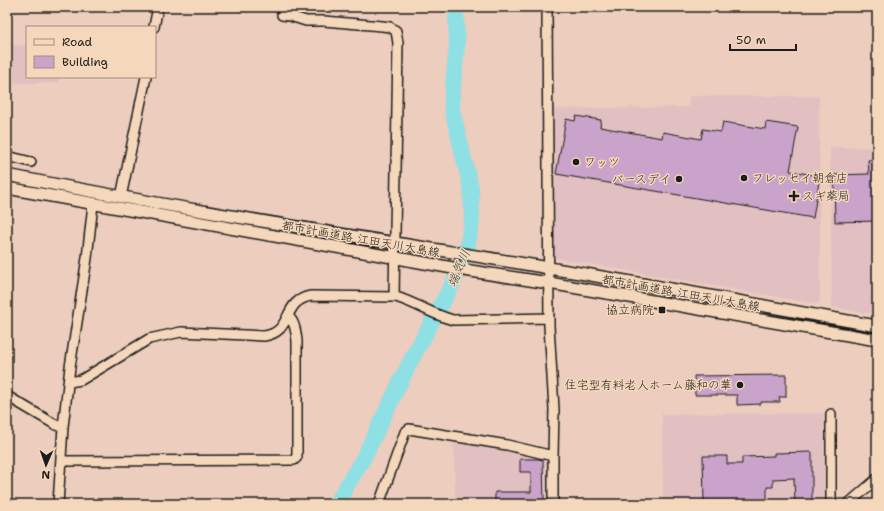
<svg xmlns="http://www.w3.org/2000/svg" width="884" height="511" font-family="'Shantell Sans','Klee One',sans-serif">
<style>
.built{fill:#e2c0c2}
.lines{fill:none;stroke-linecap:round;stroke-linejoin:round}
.river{stroke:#8ee0e5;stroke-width:16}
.building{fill:#caa3ca;stroke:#1c1c1c}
.minor-casing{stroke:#1c1c1c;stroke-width:12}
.tertiary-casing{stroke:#1c1c1c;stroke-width:14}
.minor{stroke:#f5d8bb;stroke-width:9}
.tertiary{stroke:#f5d8bb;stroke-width:11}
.poi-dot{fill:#1c1c1c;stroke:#f5d8bb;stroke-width:1.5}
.labels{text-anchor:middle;stroke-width:3;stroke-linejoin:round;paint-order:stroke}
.poi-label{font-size:12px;fill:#1c1c1c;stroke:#f5d8bb;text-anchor:start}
.street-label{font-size:12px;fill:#1c1c1c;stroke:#f5d8bb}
.water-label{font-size:13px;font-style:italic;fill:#384d4e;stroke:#f5d8bb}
</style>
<rect width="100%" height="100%" fill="#eccdbe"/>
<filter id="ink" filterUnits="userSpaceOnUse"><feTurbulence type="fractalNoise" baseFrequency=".025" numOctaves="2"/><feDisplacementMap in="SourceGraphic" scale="8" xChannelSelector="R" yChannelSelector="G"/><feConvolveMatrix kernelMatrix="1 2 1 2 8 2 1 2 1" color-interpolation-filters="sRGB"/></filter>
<g filter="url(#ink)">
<!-- built -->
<path class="built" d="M 7,45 L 27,45 L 27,77 L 59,77 L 59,83 L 7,83 Z
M 689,96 L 819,96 L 820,301 L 816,304 L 556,258 L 554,254 L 551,109 L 688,107 Z
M 830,147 L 877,148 L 877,315 L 832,307 Z
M 825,413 L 824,504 L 663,504 L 662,414 Z
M 454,438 L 547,459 L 546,504 L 455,504 Z"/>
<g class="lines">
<!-- river -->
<path class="river" d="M 336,504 L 364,457 L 409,364 L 460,270 L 467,249 L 472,220 L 471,188 L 452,109 L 452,97 L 457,46 L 456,7"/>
</g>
<!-- building -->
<path class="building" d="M 576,116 L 601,120 L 600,127 L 662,138 L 663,132 L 701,139 L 703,129 L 721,132 L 723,122 L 765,129 L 766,122 L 798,127 L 790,171 L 820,176 L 813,218 L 556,174 L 566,119 L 575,121 Z
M 877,159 L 877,221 L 835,222 L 834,175 L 869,174 L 868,160 Z
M 786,375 L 786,397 L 779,397 L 780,402 L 761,402 L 761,404 L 737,405 L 737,395 L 695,395 L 694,376 Z
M 812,452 L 812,504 L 795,504 L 794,478 L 773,479 L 773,487 L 767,487 L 767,504 L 704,504 L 703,456 L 727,456 L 727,464 L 742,464 L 742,457 L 774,456 L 774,453 Z
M 520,459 L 538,459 L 543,460 L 544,504 L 495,504 L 495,492 L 531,492 L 531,472 L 520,472 Z"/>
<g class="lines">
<!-- minor casing -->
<g class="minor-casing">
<path id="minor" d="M 547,7 L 549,326 L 554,409 L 553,456 L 553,504
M 282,15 L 290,16 L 306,21 L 324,21 L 382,26 L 390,27 L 396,31 L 398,43 L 394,297
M 154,27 L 158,7
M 7,156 L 31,162
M 121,197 L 146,77
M 69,382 L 81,380 L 149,339 L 181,332 L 264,336 C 294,332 281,301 311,296 L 396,297 C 416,303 433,315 453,320 L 549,318
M 7,396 L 56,425 L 63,427
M 831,414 L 831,504
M 61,461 L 294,460 L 297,457 L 297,341 C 296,332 295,322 288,316
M 58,504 L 63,427 L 70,367 L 87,258 L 93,204
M 379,504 L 405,432 L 409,429 L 507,445 L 553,456
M 848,504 L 877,479"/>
</g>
<!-- tertiary casing -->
<g class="tertiary-casing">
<path id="tertiary" d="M 7,175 C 187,211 368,238 549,268 C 659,286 768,307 877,326
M 7,188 L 464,270 L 549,283 L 877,340"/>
</g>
<!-- minor -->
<use href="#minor" class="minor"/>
<!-- tertiary -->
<use href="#tertiary" class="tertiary"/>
</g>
</g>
<!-- markers -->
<g class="poi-dot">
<circle cx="576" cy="162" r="4"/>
<circle cx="744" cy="178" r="4"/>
<circle cx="679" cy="179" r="4"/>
<path d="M792 190h4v4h4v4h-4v4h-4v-4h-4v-4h4z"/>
<rect x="658" y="306" width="8" height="8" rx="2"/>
<circle cx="740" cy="385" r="4"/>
</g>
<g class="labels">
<!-- poi labels -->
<g class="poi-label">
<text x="584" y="166">ワッツ</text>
<text x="752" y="182">フレッセイ朝倉店</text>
<text x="671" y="183" text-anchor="end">バースデイ</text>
<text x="802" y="200">スギ薬局</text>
<text x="654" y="314" text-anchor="end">協立病院</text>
<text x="732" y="389" text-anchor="end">住宅型有料老人ホーム藤和の華</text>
</g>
<!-- street labels -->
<g class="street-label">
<text transform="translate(361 239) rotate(10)" y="4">都市計画道路 江田天川大島線</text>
<text transform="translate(681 293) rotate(10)" y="4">都市計画道路 江田天川大島線</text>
</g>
<!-- water labels -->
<g class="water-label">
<text transform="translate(458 268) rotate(-67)" y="5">端気川</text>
</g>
</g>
<!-- margin -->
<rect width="884" height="511" fill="none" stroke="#f5d8bb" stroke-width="24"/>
<rect x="12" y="12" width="860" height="487" fill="none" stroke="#1c1c1c" stroke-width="1.5" filter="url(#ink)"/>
<!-- legend -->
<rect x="26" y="26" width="130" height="52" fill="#f5d8bb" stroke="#9e8d7b"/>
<rect x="34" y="39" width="20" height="6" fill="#f5d8bb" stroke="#9e8d7b"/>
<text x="62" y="46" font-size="12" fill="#1c1c1c">Road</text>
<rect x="34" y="56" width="20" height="12" fill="#caa3ca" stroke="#9e8d7b"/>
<text x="62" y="66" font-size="12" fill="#1c1c1c">Building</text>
<!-- north arrow -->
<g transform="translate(46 465) rotate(182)" stroke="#f5d8bb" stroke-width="3" paint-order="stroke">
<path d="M0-3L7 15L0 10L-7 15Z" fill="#1c1c1c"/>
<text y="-6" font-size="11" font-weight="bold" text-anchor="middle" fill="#1c1c1c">N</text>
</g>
<!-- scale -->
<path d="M730 44v6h66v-6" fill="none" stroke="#1c1c1c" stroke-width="2"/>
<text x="736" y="44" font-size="12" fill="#1c1c1c" stroke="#f5d8bb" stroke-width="3" paint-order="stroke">50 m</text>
</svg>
